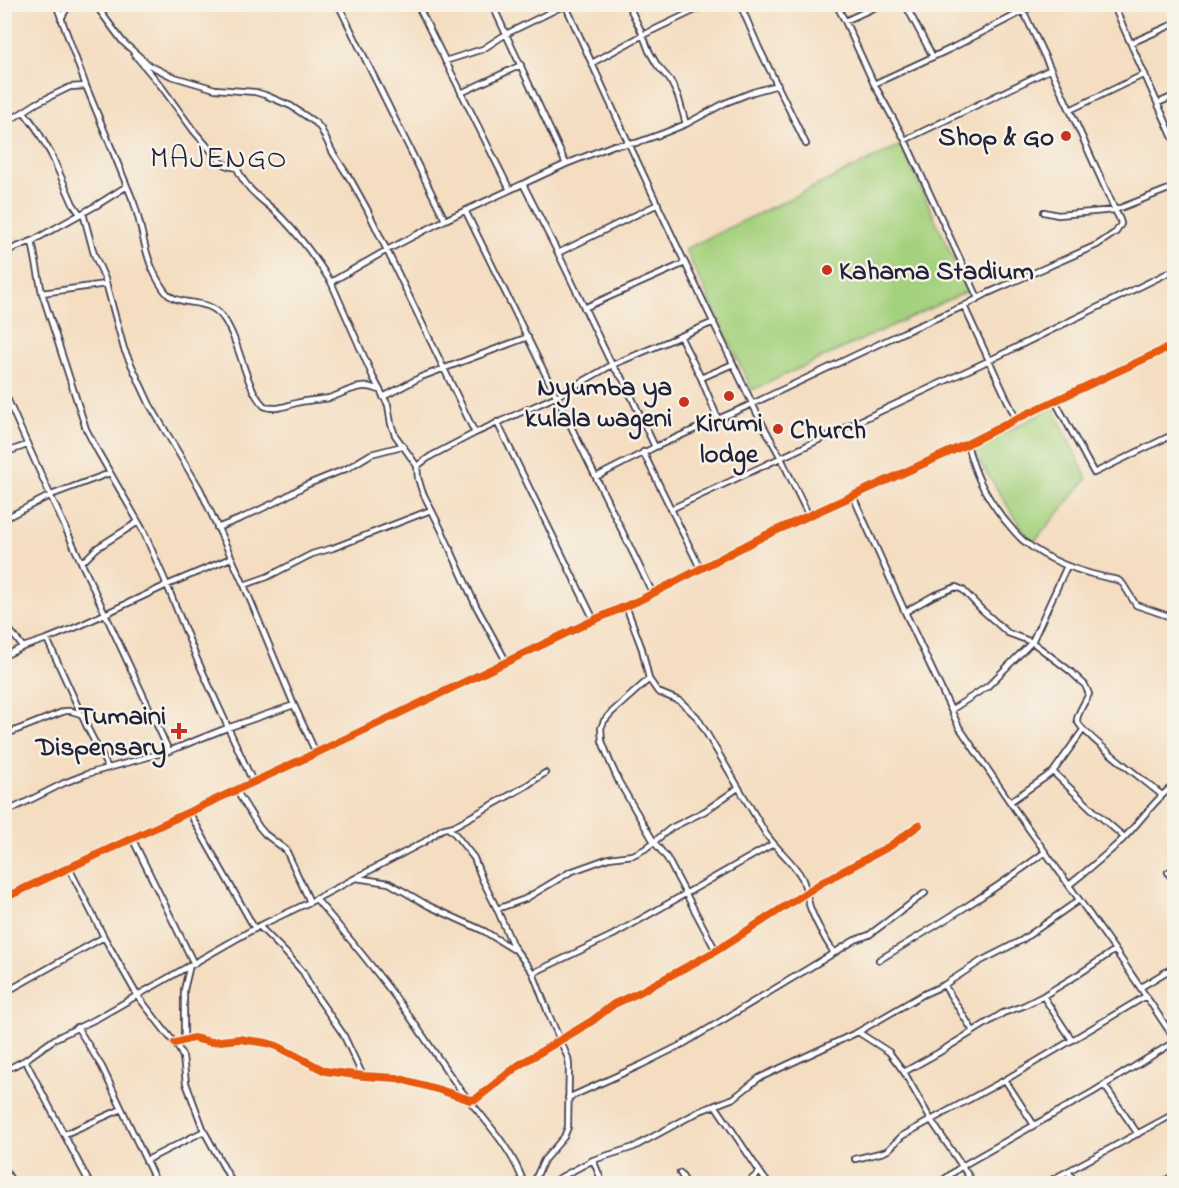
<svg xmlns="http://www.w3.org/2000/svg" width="1179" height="1188" font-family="'Indie Flower',sans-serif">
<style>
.green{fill:#a4d17d;stroke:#637a5c;stroke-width:1.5}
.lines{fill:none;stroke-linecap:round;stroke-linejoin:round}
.street-casing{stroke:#423e4f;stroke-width:8}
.secondary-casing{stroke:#423e4f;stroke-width:10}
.street{stroke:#fff;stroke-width:4.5}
.secondary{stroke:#fde5c5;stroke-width:7}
.cycleway-casing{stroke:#f7f3e8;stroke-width:11}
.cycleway{stroke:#e8590c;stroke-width:8}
.poi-dot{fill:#c8321e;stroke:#f7f3e8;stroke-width:2}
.labels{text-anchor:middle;stroke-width:5;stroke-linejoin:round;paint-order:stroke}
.poi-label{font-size:27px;font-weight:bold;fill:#22223b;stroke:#f7f3e8;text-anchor:end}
.quarter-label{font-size:30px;letter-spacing:1.5px;fill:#22223b;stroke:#f7f3e8}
</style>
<rect width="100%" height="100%" fill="#f7f3e8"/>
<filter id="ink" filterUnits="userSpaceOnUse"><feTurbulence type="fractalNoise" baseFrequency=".0167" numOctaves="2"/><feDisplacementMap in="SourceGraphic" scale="12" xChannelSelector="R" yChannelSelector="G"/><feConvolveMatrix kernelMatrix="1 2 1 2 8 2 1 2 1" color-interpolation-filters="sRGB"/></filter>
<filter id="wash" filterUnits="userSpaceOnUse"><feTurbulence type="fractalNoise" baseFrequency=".008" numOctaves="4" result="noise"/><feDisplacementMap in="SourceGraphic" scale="24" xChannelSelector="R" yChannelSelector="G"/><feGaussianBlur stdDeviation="1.35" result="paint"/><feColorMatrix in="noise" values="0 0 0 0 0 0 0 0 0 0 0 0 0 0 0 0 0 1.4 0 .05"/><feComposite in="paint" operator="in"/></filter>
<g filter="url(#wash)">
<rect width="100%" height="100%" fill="#f4ddc0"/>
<!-- green -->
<path class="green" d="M 901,145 L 968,291 L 752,390 L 685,249 Z
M 1053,407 L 1087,479 L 1034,542 L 1030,541 L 976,456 L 978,447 Z"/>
</g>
<g filter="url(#ink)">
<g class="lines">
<!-- street casing -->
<g class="street-casing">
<path id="street" d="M 56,4 L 86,86 L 134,203 C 143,229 144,257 159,282 C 162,287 165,293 170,296 C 186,307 209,297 224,319 C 241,343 244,386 264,406 C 275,411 285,406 296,403 C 307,400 318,400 329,398 C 346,393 360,381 379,390
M 71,4 L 81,4
M 92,4 L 97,7 L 123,42 L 149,65 L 171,76 L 215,89 L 255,92 L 265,95 L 291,106 L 316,123 L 321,129 L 333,153 L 352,182 L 367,209 L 475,433
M 338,4 L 445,220
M 417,4 L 510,190
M 492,4 L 566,164
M 565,4 C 625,138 688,270 751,401 C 760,421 771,439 781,458 C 790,477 799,496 809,516
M 628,4 L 643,35 L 649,51 L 657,65 L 670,80 L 678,96 L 686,124
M 740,4 L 759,48 L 806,144
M 836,4 L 845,21 L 874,84 L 905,140 L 978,298
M 905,4 L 933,57
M 1113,4 L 1174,140
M 61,19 L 69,4
M 845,21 L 882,4
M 1131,43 L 1174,24
M 134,54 L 161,86 L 193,130 L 221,162 L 228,166 L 237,168 C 248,194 265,200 283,219 C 301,238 317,260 331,282
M 445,61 L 483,49 L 506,34 L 565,5
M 592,63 L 643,35 L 708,4
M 874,84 L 950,49 L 1037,4
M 461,93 L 521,65
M 1158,103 L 1174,96
M 1070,110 L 1145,74
M 24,112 L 36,128 L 51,154 L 73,204 L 80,214
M 4,124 L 37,103 L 70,87 L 86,86
M 905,140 L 1051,69
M 523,184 L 558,253 L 612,365 L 623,379 L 655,447
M 466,212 L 653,594
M 1044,212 L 1058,215 L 1115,210 L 1174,187
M 83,213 L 94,254 L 105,279 L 124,349 L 150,405 L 200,489 L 244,585 L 294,705 L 316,753
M 32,241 L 42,293 L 86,429 L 97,450 L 143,530 L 167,585 L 196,657 L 253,782
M 4,252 L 32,241 L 97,205 L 127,186
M 558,253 L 658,204
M 42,293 L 106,284
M 964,306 L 1016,419
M 584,308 L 685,263
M 680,336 L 701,378 L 718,419
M 701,378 L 733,364
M 4,391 C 56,512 114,631 169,751
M 383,397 L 421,377 L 528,337
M 1055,401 L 1094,473 L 1174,434
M 497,422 L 594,620
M 967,444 C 975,475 984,493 1003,518 C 1010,526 1017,536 1025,542 C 1051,563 1086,574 1118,580 L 1123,584 L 1136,605 L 1174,618
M 643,452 L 701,570
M 4,453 L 27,445
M 417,466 L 395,435 L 391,424 L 388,405 L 373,377 L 331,282 L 387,250 L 445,220 L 566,164 L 614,145 L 636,143 L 664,133 L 686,124 L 725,103 L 753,92 L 778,85
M 596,477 L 655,447 L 752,404 L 902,333 L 964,306 L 988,293 L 1097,245 L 1116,232 L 1121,224 L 1120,220 L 1115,210 L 1070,110 L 1020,4
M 853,496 L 905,612 L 959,727 L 1016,811 L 1115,950 L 1174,1038
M 671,509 L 990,360 L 1174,270
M 4,519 L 51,495 L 110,473
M 217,528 L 242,518 L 278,501 L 306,485 L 348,468 L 371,454 L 402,446
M 81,561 L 86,559 L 97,548 L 138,522
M 244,585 L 267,577 L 312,554 L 333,548 L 431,510
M 626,606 L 642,649 L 649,679 L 658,692 L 680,701 L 697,717 L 766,834 C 777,850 793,861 802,878 C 807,889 807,900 811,910 C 817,925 825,939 834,953
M 905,612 L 933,596 L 956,587 L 963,590 L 981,609 L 1008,633 L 1032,642 L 1070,671 L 1085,685 L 1089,694 C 1086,700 1077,714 1077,720 C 1076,729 1150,785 1162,795
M 4,623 L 23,647
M 47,639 L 88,729 L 108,768
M 4,656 L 23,647 L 47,639 L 79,626 L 167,585 L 231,558
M 506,661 L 476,606 L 442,531 L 422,491 L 418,478 L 417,466 L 431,456 L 475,433 L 557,396 L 612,365 L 714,322
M 649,679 L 612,712 L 604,721 L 601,728 L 602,741 L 610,762 L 619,782 L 654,842 L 667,858 L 716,951
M 951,710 L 988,686 L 1032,642 L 1067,566
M 1083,730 L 1053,772 L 1095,812 L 1124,837
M 4,735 L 65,711 L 71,711 L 81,714
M 236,790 L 259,827 L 265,834 L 286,850 L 310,902
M 1010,802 L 1053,772
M 189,812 L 255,929
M 4,813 L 64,783 L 87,774 L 169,751 L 227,728 L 294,705
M 448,828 L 455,834 L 474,858 L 482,879 L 497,909 L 513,946 L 533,973 L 549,1015 L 568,1058 L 569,1066 L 568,1127 L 564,1137 L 544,1160 L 533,1184
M 132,838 L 194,964
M 69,868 L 104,937 L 137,995 L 179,1049 L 183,1057 L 186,1083 L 204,1131 L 233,1184
M 1168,872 L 1174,883
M 356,878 L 389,883 L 429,906 L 484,931 L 513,949
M 1069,885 C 1088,870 1106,855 1123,839 C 1141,821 1154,800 1174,785
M 316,899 C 346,934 375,969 402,1006 C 422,1033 440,1062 460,1089 C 482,1117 513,1149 524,1184
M 497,909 L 525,899 L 570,872 L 609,858 L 633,855 L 645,849 L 671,828 L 705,811 L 738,788
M 259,926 L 286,953 L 303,972 L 313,991 L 343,1034 L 363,1076
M 879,960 C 936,926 992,892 1045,852
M 533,973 L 613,935 L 773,844
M 944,985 L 973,1031
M 1141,987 L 1174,967
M 4,993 L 104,937
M 1043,996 L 1072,1040
M 77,1027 L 102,1067 L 157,1184
M 858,1032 L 889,1052 L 904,1072 L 931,1120 L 974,1184
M 184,1040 L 184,990 L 190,965
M 175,1043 L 193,1038 L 211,1042 L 239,1039 L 267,1043 L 277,1046 L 325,1071 L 363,1076 L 397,1078 L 440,1090 L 470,1100 L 476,1099 L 519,1065 L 592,1021 L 614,1004 L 638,993 L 716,951 L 821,883 L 890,846 L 919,825
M 25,1060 L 90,1184
M 4,1071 L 25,1060 L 56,1038 L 96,1019 L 259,926 L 310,902 L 424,842 L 442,829 L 454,826 L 494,804 L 526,786 L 545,773
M 904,1072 L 938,1053 L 1003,1013 L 1023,1006 L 1043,996 L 1079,974 L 1115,950
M 1005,1080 L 1034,1125
M 1104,1085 L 1138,1134
M 568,1098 L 641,1065 L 683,1044 L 834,953 L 855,940 L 869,935 L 925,893
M 715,1105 L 764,1178 L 769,1184
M 65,1134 L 122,1109
M 855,1159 L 884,1152 L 888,1150 L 902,1136 L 931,1120 L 1005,1080 L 1146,996
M 147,1160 L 204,1131
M 593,1160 L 603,1184
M 4,1169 L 14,1184
M 1068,1171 L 1076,1184
M 680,1173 L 687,1184
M 548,1184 L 593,1160 L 634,1147 L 700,1111 L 734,1098 L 759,1078 L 858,1032 L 922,995 L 944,985 L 981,961 L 1022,940 L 1079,900
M 746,1184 L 760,1172
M 938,1184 L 962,1166 L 1093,1092 L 1174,1042
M 1044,1184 L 1174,1114
M 1160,1184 L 1174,1175"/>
</g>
<!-- secondary casing -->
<g class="secondary-casing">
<path id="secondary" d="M 4,898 L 316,753 L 594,620 L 640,600 L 764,536 L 967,444 L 1016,419 L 1174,345"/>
</g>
<!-- street -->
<use href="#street" class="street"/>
<!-- secondary -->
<use href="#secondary" class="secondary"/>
<!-- cycleway casing -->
<g class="cycleway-casing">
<path id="cycleway" d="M 4,898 L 316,753 L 594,620 L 640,600 L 764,536 L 967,444 L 1016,419 L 1174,345
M 175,1043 L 193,1038 L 211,1042 L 239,1039 L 267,1043 L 277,1046 L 325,1071 L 363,1076 L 397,1078 L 440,1090 L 470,1100 L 476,1099 L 519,1065 L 592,1021 L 614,1004 L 638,993 L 716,951 L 821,883 L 890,846 L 919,825"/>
</g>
<!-- cycleway -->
<use href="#cycleway" class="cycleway"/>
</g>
</g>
<!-- markers -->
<g class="poi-dot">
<circle cx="1066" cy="136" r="6"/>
<circle cx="827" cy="270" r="6"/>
<circle cx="729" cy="396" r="6"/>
<circle cx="684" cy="402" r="6"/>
<circle cx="778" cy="429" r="6"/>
<path d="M176 722h6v6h6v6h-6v6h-6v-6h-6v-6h6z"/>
</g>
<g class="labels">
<!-- poi labels -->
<g class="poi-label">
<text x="1054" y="145">Shop &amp; Go</text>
<text x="839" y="279" text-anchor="start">Kahama Stadium</text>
<text x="672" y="395">Nyumba ya<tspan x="672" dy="31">kulala wageni</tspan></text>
<text x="729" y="431" text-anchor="middle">Kirumi<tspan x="729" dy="31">lodge</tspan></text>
<text x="790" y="438" text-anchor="start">Church</text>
<text x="166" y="724">Tumaini<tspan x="166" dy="31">Dispensary</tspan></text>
</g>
<!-- quarter labels -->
<g class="quarter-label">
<text x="219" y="167">MAJENGO</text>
</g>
</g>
<!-- margin -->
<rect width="1179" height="1188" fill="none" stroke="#f7f3e8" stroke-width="24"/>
</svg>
